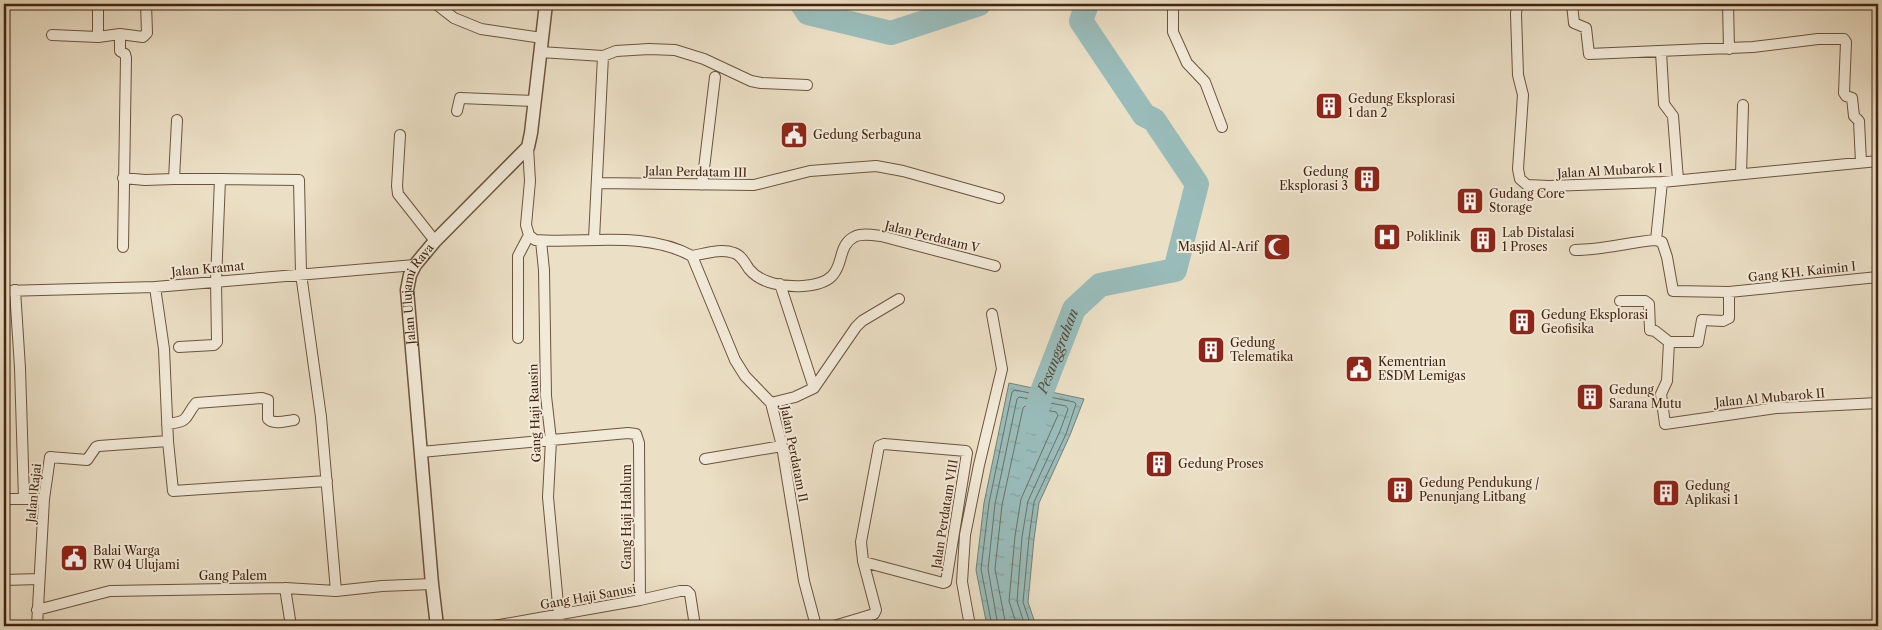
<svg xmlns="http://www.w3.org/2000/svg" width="1882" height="630" font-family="'Libre Caslon Text',serif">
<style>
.water{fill:url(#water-ripples);stroke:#777f75}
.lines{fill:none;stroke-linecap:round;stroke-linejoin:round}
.shore{stroke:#6e7064;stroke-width:1}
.river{stroke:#99bcba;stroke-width:24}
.minor-casing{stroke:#6d533c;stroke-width:12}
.tertiary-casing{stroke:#6d533c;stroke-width:15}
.minor{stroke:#f2ead9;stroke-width:10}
.tertiary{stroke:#f2ead9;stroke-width:12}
.labels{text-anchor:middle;stroke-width:4;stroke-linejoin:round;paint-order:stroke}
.poi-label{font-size:12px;fill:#43240e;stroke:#f2ead9;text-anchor:start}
.street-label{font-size:12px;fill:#43240e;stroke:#f2ead9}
.water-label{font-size:14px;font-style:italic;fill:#584a39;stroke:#f2ead9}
</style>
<defs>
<pattern id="water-ripples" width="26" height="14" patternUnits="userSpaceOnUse" patternTransform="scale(1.25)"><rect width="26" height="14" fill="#99bcba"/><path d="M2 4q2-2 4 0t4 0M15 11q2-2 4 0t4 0" fill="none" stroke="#85a19f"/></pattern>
</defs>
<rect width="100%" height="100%" fill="#ebdfc5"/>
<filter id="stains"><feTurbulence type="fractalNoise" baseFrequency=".004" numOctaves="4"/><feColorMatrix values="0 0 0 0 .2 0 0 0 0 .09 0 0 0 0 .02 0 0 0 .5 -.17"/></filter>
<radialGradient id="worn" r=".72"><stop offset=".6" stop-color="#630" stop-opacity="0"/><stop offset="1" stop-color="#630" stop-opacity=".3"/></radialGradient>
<!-- water -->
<path class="water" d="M 1009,383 L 1084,399 L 1070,435 L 1039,503 L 1034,539 L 1028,602 L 1036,626 L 987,626 L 976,570 L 984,503 Z"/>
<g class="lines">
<!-- shore -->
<path class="shore" d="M 992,626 L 981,569 L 989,503 L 1012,392 L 1015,390 L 1074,402 L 1076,404 L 1066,434 L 1034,502 L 1029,538 L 1023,602 L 1031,626
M 998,626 L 988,569 L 995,504 L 1017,399 L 1019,397 L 1066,406 L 1068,409 L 1060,431 L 1028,501 L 1022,537 L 1017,601 L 1025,626
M 1006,626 L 995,569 L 1002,505 L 1023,408 L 1025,406 L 1056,412 L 1058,415 L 1021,499 L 1015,536 L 1009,601 L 1017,626"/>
<!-- river -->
<g class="river">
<path d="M 802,4 L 808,13 L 891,33 L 979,4"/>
<path id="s1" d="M 1034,422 L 1041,394 L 1074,309 L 1100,285 L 1175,270 L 1197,184 L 1154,120 L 1144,115 L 1081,21 L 1087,4"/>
</g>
<!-- minor casing -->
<g class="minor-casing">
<path id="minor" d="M 436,4 L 454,18 L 481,29 L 542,38
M 1173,4 L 1173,32 L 1187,63 L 1205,82 L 1222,127
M 1517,4 L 1516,14 L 1518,75 L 1523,95 L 1518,169 L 1520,179 L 1527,185 L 1549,186 L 1662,182 L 1878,161
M 1572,4 L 1574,23 L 1586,28 L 1589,54 L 1753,47 L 1818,39 L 1844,39 L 1846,42 L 1844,93 L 1846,96 L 1852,98 L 1854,116 L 1859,121 L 1861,162
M 1728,4 L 1729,49
M 120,34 L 143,37 L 147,33 L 146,4
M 52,35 L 98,37 L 120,34 L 120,51 L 125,54 L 126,58 L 123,247
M 98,37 L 98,4
M 540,52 L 603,56 L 616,51 L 649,49 L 675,50 L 704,59 L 751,81 L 761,83 L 807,85
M 1661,52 L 1664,104 L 1673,116 L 1678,180
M 457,111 L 460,98 L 535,101
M 177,120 L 174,179 L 220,179 L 216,281 L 217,342 L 214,345 L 179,347
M 400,135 L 397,186 L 398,194 L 435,241
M 528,147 L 530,181 L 526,225 L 529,235 L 535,240 C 586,244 644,230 692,256 L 735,360 L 745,376 L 771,403 L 782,446 L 804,581 L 816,626
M 1741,174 L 1743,105
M 123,178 L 145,180 L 174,179
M 220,179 L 299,180 L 301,274 L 321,417 L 336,591
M 597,183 L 754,185 L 810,171 L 876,166 L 903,171 L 999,198
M 702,185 L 715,77
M 594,239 L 603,56
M 1656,240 L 1662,242 L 1667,257 L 1673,291 L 1729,292 L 1729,318 L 1723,321 L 1702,320 L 1698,342 L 1669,342 L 1667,381 L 1661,394 L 1665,424 L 1776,408 L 1878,403
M 541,241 L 544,270 L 546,396 L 551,440 L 548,497 L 560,626
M 1575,250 C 1603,250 1629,242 1656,240 L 1662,182
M 692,256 C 704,254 721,248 734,253 C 741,255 745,263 749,269 C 761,284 785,287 803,286 C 853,283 831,249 854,237 C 861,233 873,235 881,236 L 995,266
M 780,284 L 814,388
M 155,287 L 164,349 L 168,441 L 173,491 L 327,481
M 15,290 L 20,368 L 24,499
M 4,291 L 155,287 L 415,265
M 1729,292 L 1878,277
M 1620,301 L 1645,301 L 1649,304 L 1650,330 L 1655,331 L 1669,342
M 518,338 L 518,256 L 529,235
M 771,403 L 795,397 L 814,388 L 856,327 L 862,321 L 899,299
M 167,424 C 191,421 183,419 196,403 L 262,398 L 268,400 L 268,419 C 274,425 285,421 294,420
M 421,452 L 628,433 L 636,434 L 639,443 L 640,600
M 705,459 L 782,446
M 4,499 L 44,499
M 4,580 L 39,579
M 285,588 L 291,626
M 37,610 L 110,591 L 285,588 L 336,591 L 382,586 L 432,584
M 37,626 L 44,499 L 50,457 L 87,460 L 96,447 L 99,446 L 168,441
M 494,626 L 640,600 L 680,591 L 687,591 L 690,594 L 695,626
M 834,626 L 874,614 L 876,610 L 863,561 L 861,542 L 879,446 L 884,444 L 966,451 L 967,453 L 946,582 L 943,583 L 864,562
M 970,626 L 962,582 L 965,535 L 979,465 L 1002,369 L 992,314"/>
</g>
<!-- tertiary casing -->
<g class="tertiary-casing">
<g id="tertiary">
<path id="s2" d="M 437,626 L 432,584 L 407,290 L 410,275 L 415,265 L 435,241 L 528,147 L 531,133 L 546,4"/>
</g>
</g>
<!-- minor -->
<use href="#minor" class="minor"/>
<!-- tertiary -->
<use href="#tertiary" class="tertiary"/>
</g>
<!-- icons -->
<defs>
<g id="building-square" transform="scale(1.4375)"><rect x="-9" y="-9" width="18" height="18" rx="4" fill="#8f2418" stroke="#f2ead9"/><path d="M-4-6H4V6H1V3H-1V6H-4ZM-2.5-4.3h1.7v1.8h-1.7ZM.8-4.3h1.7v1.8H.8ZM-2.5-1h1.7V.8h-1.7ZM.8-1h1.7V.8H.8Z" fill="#fff"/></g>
<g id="civic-square" transform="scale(1.4375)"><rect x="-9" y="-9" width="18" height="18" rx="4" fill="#8f2418" stroke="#f2ead9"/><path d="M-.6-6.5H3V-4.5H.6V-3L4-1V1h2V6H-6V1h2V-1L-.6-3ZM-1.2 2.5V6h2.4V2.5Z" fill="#fff"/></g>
<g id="hospital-square" transform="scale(1.4375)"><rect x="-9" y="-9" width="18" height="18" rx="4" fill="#8f2418" stroke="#f2ead9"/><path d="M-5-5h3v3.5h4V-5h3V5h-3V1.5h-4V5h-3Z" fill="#fff"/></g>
<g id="mosque-square" transform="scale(1.4375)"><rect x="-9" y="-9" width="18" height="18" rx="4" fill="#8f2418" stroke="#f2ead9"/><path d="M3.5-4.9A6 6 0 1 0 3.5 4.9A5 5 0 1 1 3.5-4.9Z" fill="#fff"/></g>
</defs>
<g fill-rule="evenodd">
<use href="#building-square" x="1329" y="106"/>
<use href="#civic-square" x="794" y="135"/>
<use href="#building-square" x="1367" y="179"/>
<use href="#building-square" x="1470" y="201"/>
<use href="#hospital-square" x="1387" y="237"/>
<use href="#building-square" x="1483" y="240"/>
<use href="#mosque-square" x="1277" y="247"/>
<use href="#building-square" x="1522" y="322"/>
<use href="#building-square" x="1211" y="350"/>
<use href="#civic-square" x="1359" y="369"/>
<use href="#building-square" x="1590" y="397"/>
<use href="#building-square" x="1159" y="464"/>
<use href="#building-square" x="1400" y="490"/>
<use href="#building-square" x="1666" y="493"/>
<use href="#civic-square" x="74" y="558"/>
</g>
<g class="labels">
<!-- poi labels -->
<g class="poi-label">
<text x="1348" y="103">Gedung Eksplorasi<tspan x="1348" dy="14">1 dan 2</tspan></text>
<text x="813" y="139">Gedung Serbaguna</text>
<text x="1348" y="176" text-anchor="end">Gedung<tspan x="1348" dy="14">Eksplorasi 3</tspan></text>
<text x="1489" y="198">Gudang Core<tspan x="1489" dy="14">Storage</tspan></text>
<text x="1502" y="237">Lab Distalasi<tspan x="1502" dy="14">1 Proses</tspan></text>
<text x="1406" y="241">Poliklinik</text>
<text x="1258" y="251" text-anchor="end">Masjid Al-Arif</text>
<text x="1541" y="319">Gedung Eksplorasi<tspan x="1541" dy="14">Geofisika</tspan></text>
<text x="1230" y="347">Gedung<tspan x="1230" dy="14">Telematika</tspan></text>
<text x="1378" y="366">Kementrian<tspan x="1378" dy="14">ESDM Lemigas</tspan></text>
<text x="1609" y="394">Gedung<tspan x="1609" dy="14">Sarana Mutu</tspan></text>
<text x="1178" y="468">Gedung Proses</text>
<text x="1419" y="487">Gedung Pendukung /<tspan x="1419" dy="14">Penunjang Litbang</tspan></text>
<text x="1685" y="490">Gedung<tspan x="1685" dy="14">Aplikasi 1</tspan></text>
<text x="93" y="555">Balai Warga<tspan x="93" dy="14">RW 04 Ulujami</tspan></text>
</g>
<!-- street labels -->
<g class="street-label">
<text transform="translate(1610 171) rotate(-3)" y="4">Jalan Al Mubarok I</text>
<text transform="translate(696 172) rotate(1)" y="4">Jalan Perdatam III</text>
<text transform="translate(932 237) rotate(14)" y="4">Jalan Perdatam V</text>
<text transform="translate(208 269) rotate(-5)" y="4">Jalan Kramat</text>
<text transform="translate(1802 272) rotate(-6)" y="4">Gang KH. Kaimin I</text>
<text dy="4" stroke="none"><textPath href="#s2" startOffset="336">Jalan Ulujami Raya</textPath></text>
<text transform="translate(1770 398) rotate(-5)" y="4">Jalan Al Mubarok II</text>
<text transform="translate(535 413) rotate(-92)" y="4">Gang Haji Rausin</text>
<text transform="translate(794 454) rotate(79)" y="4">Jalan Perdatam II</text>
<text transform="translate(34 493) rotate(-84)" y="4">Jalan Rajai</text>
<text transform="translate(945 514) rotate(-81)" y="4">Jalan Perdatam VIII</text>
<text transform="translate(627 517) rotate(-90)" y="4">Gang Haji Hablum</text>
<text x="233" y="580">Gang Palem</text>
<text transform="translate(588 597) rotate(-10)" y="4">Gang Haji Sanusi</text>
</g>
<!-- water labels -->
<g class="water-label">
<text dy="5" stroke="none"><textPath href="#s1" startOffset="75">Pesanggrahan</textPath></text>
</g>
</g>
<!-- margin -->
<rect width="1882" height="630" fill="none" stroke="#ebdfc5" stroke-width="20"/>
<rect x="5" y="5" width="1872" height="620" fill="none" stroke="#43240e" stroke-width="2.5"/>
<rect x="10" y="10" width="1862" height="610" fill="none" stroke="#43240e"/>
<rect width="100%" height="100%" filter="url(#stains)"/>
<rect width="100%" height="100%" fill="url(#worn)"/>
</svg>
